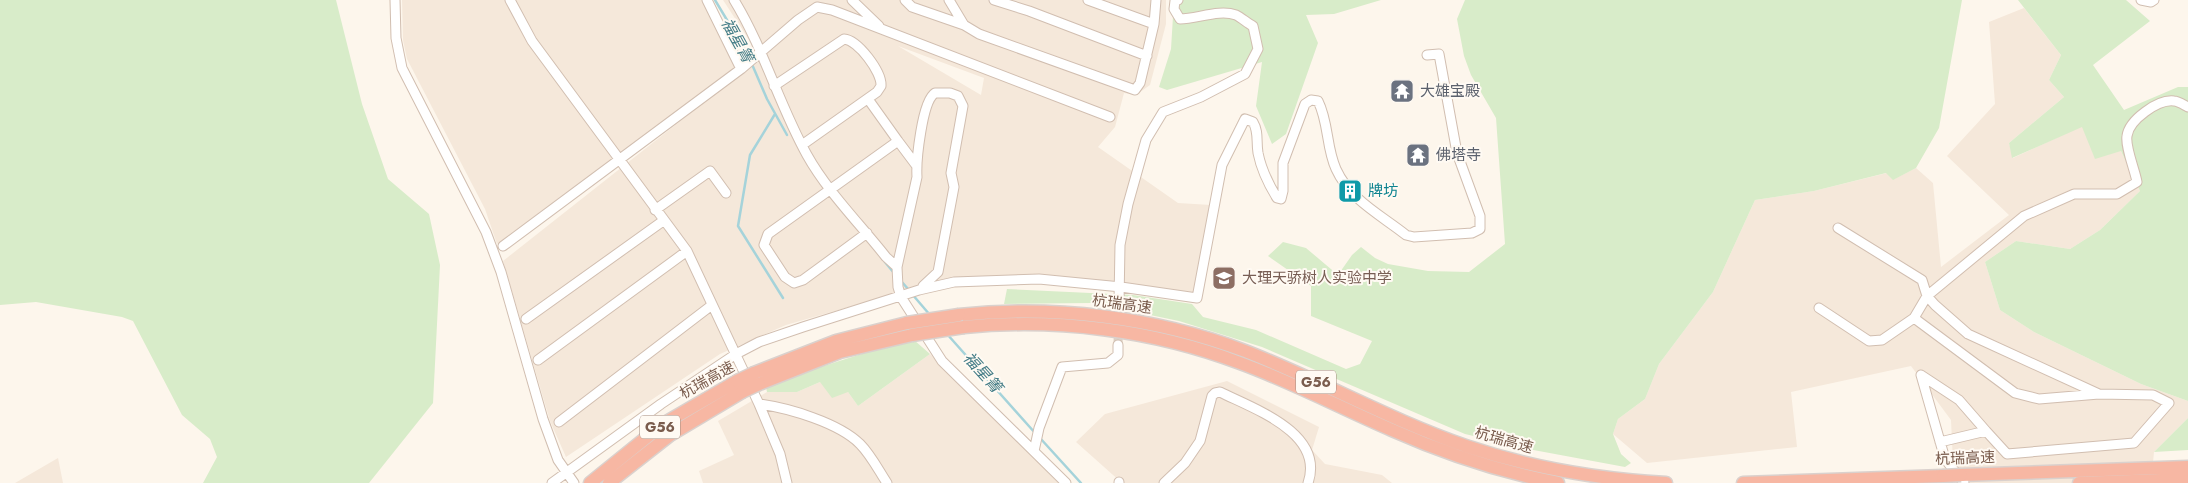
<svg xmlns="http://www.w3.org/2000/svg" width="2188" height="483" font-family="Jost,'Noto Sans SC',sans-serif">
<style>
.residential{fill:#f5e8da;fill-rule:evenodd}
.green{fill:#d8ecc9}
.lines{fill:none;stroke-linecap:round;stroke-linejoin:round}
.stream{stroke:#a5d3da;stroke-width:2.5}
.minor-tunnel{stroke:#dcd0c4;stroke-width:9;stroke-dasharray:9 4.5;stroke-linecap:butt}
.minor-casing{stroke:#d1beb0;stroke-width:11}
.highway-casing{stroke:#dad1cd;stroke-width:15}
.minor{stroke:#fff;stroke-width:9}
.highway{stroke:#f7b7a3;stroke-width:12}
.highway-bridge-casing{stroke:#dad1cd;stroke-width:15;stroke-linecap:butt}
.highway-bridge{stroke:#f7b7a3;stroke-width:12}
.labels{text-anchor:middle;stroke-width:4;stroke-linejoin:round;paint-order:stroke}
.shield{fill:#fffaf3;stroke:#a28b7f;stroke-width:1}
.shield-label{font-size:14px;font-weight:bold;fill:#7a5c4d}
.worship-label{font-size:15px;fill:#5b616d;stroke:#fffaf3;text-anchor:start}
.culture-label{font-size:15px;fill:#0d838f;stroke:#fffaf3;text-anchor:start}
.education-label{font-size:15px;fill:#785e54;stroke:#fffaf3;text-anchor:start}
.street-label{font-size:15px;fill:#7a5c4d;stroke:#fffaf3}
.water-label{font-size:16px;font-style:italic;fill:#437c86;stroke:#fffaf3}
</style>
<rect width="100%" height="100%" fill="#fdf6ec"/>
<!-- residential -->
<path class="residential" d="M 402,0 L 709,0 L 743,62 L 497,244 L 485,209 L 407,59 L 403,40 Z
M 723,0 L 1166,0 L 1166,24 L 1150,85 L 1136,95 L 1124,93 L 1115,127 L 1098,147 L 1178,203 L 1211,205 L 1195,292 L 946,279 L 786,325 L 720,354 L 566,457 L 550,421 L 503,261 L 769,51 L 753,46 ZM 898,46 L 984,78 L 981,95 Z
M 2024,8 L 2061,55 L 2049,80 L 2064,97 L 2009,143 L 2013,158 L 2082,126 L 2121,151 L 2140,191 L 2100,230 L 2070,249 L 2016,241 L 1985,262 L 2000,310 L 2034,332 L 2141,384 L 2188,401 L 2188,418 L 2154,452 L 2151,483 L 1954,483 L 1951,420 L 1911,366 L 1791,392 L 1797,447 L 1647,463 L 1613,434 L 1618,419 L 1645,399 L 1659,364 L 1713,292 L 1755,200 L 1814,191 L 1887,173 L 1894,179 L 1916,168 L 1933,183 L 1941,267 L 2009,215 L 1947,156 L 1995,104 L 1989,22 Z
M 930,354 L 1061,483 L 703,483 L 699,471 L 734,455 L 718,421 L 767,392 L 797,392 L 820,382 L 848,392 L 858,406 Z
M 1227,381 L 1319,427 L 1312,450 L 1325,464 L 1382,475 L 1392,483 L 1122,483 L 1076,442 L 1105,414 Z
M 58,458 L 63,483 L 15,483 Z"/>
<!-- green -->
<path class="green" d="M 0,0 L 336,0 L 362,104 L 388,179 L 429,214 L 440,265 L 433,403 L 369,483 L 203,483 L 217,457 L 210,439 L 182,415 L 133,321 L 122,317 L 36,302 L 0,305 Z
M 1174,0 L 1381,0 L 1334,14 L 1306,15 L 1318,43 L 1286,134 L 1272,144 L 1256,106 L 1262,62 L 1167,90 L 1159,87 L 1171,49 Z
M 1465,0 L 1962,0 L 1939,128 L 1916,168 L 1893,180 L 1886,173 L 1814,191 L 1755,200 L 1713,292 L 1659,364 L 1645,399 L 1618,419 L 1613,434 L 1621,454 L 1631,463 L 1625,467 L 1528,449 L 1465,434 L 1262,347 L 1179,321 L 1092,303 L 1004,304 L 1007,289 L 1133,295 L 1192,304 L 1203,317 L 1256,330 L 1346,369 L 1360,364 L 1372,341 L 1311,316 L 1311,286 L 1268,256 L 1283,242 L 1306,248 L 1338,275 L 1352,255 L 1361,247 L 1375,258 L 1388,264 L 1428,271 L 1469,272 L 1505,244 L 1496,118 L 1471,75 L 1464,56 L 1457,19 Z
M 2018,0 L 2126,0 L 2150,21 L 2093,65 L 2124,110 L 2178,87 L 2188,87 L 2188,401 L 2141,384 L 2034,332 L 2000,310 L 1985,262 L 2016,241 L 2070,249 L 2100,230 L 2140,191 L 2121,151 L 2095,159 L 2082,127 L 2012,158 L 2009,143 L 2064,97 L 2049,80 L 2061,55 Z
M 914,340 L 930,354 L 858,406 L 848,392 L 832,398 L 820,382 L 797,392 L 767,392 L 766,387 C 815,368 863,352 914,340 Z
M 2188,418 L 2188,450 L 2154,452 Z"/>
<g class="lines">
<!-- stream -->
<path class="stream" d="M 715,0 L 748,55 L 767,99 L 787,135
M 775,114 L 750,155 L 738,226 L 783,298
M 885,262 L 894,273
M 901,281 L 909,290
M 912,294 L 930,315
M 947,334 L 1036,434
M 1040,438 L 1081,483"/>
<!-- minor-tunnel -->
<path class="minor-tunnel" d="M 1118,345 L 1119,302"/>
<!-- minor casing -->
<g class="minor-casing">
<path id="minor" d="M 395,0 L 396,38 L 402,68 L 486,232 L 501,272 L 543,419 L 558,460 L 574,483
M 510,0 L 532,41 L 687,251 L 759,404 L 780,454 L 787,483
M 707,0 L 741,69
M 734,0 C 764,49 779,105 807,155 C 827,191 860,224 886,257 L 897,267 L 898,287 L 901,297 L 942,361 L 1066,483
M 852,0 L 879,26
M 905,0 L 912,7 L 964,25
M 949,0 L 964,25 L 979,34 L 1135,90 L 1140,83 L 1154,24 L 1156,0
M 994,0 L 1029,11 L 1147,56
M 1088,0 L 1154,24
M 2141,0 L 2151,2 L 2154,0
M 774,86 L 844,39 C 858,40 882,72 881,86 L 877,92 L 802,145
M 868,99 L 898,141
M 655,210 L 710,171 L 726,193
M 1838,228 L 1922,280 L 1927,296 L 1935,305 L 1968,334 L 2099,394 L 2153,395 L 2169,403 L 2134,443 L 2007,454 L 1986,431 L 1940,442
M 867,233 L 803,280 L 794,283 L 785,277 L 764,245 L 768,234 L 898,141 L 916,165
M 503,246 L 741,69 L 798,20 L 817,7 L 832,10 L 1110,117
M 897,267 L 917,177 C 916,161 922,101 935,93 L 950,93 L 958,96 L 963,106 L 951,173 L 954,187 L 938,272 L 923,286
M 1119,302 L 1120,245 L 1128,204 L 1146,140 L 1163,112 L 1201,97 L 1245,74 L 1258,49 L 1253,26 C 1247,23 1242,18 1236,15 C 1219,9 1197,19 1180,19 L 1174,9 L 1175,1 L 1178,0
M 1819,308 L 1869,341 L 1882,340 L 1914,318 L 1927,296 L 2024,216 L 2074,194 L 2117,194 L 2137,182 C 2135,170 2125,147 2127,136 C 2129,120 2158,99 2174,101 C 2178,101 2184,105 2188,107
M 1914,318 L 2015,393 L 2039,399 L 2099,394
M 526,319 L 663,221
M 538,360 L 687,251
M 1921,375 L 1945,459 L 1964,483
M 1921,375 L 1959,400 L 1986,431
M 759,404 C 789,408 839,423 860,444 C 871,455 879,471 887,483
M 559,422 L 712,305
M 1034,451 L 1039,428 L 1062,367 L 1108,363 L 1118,355 L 1118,345
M 1119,482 L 1119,483
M 552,483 L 661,404 L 736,354 L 759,342 L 803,327 L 919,290 L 954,282 L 1039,279 L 1121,287 L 1197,298 L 1222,165 L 1245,119 L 1253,122 C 1259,132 1256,141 1258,153 C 1261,168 1269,185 1277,198 L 1281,199 L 1283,191 L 1283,163 L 1305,104 L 1311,100 L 1318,101 C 1329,123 1326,147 1336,169 C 1350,200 1381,215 1406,235 L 1414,237 L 1472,233 L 1480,229 L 1480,216 L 1457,153 L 1439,54 L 1427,55
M 1164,483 L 1185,463 L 1200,441 L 1212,396 L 1215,393 L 1220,392 C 1254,409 1325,433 1308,483"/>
</g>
<!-- highway casing -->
<g class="highway-casing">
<path id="highway" d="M 959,315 C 1054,305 1155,317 1245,351 C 1320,380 1390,420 1466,446 C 1531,468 1598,479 1666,483
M 964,327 C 1056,318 1153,330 1240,363 C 1292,382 1341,408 1392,430 C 1446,454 1501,472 1558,483
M 754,373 L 836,341 L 907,323
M 759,384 L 840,352 L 912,335
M 1961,475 L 2188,467
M 590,483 L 663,424 L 737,381
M 609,483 L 670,435 L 742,392
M 1743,483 L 1943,476
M 2079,483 L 2188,479"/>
</g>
<!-- minor -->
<use href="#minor" class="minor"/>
<!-- highway -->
<use href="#highway" class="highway"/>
<!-- highway-bridge casing -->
<g class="highway-bridge-casing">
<path id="highway-bridge" d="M 907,323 L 959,315
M 912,335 L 964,327
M 737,381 L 754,373
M 742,392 L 759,384
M 1943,476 L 1961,475"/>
</g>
<!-- highway-bridge -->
<use href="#highway-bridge" class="highway-bridge"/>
</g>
<!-- icons -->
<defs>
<g id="temple-square" transform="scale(1.25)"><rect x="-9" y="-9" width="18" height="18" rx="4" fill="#6b7280" stroke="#fffaf3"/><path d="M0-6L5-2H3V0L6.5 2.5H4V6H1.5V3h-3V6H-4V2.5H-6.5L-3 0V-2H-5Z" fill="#fff"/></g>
<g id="building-square" transform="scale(1.25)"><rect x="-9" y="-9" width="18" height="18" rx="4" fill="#0f9aa8" stroke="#fffaf3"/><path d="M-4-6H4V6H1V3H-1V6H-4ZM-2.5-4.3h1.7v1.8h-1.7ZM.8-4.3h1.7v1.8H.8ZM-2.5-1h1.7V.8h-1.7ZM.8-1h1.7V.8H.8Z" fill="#fff"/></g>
<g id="school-square" transform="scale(1.25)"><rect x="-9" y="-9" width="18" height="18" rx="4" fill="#8d6e63" stroke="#fffaf3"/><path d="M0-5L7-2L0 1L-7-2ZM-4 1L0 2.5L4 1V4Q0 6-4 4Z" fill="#fff"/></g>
</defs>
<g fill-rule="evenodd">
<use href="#temple-square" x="1402" y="91"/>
<use href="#temple-square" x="1418" y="155"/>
<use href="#building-square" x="1350" y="191"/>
<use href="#school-square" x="1224" y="278"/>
</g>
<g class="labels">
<!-- shield labels -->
<g class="shield">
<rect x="1296" y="370.5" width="40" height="23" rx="4"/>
<rect x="640" y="415.5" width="40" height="23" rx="4"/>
</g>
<g class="shield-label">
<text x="1316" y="387">G56</text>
<text x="660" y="432">G56</text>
</g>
<!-- worship labels -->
<g class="worship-label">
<text x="1420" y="96">大雄宝殿</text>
<text x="1436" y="160">佛塔寺</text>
</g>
<!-- culture labels -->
<g class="culture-label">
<text x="1368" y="196">牌坊</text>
</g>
<!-- education labels -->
<g class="education-label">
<text x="1242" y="283">大理天骄树人实验中学</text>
</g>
<!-- street labels -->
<g class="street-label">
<text transform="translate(1122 304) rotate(8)" y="5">杭瑞高速</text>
<text transform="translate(707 380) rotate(-29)" y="5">杭瑞高速</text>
<text transform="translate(1504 440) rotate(16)" y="5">杭瑞高速</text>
<text transform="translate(1965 458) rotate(-2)" y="5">杭瑞高速</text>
</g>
<!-- water labels -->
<g class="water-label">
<text transform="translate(738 40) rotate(61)" y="6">福星箐</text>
<text transform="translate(983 372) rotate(48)" y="6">福星箐</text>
</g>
</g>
</svg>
